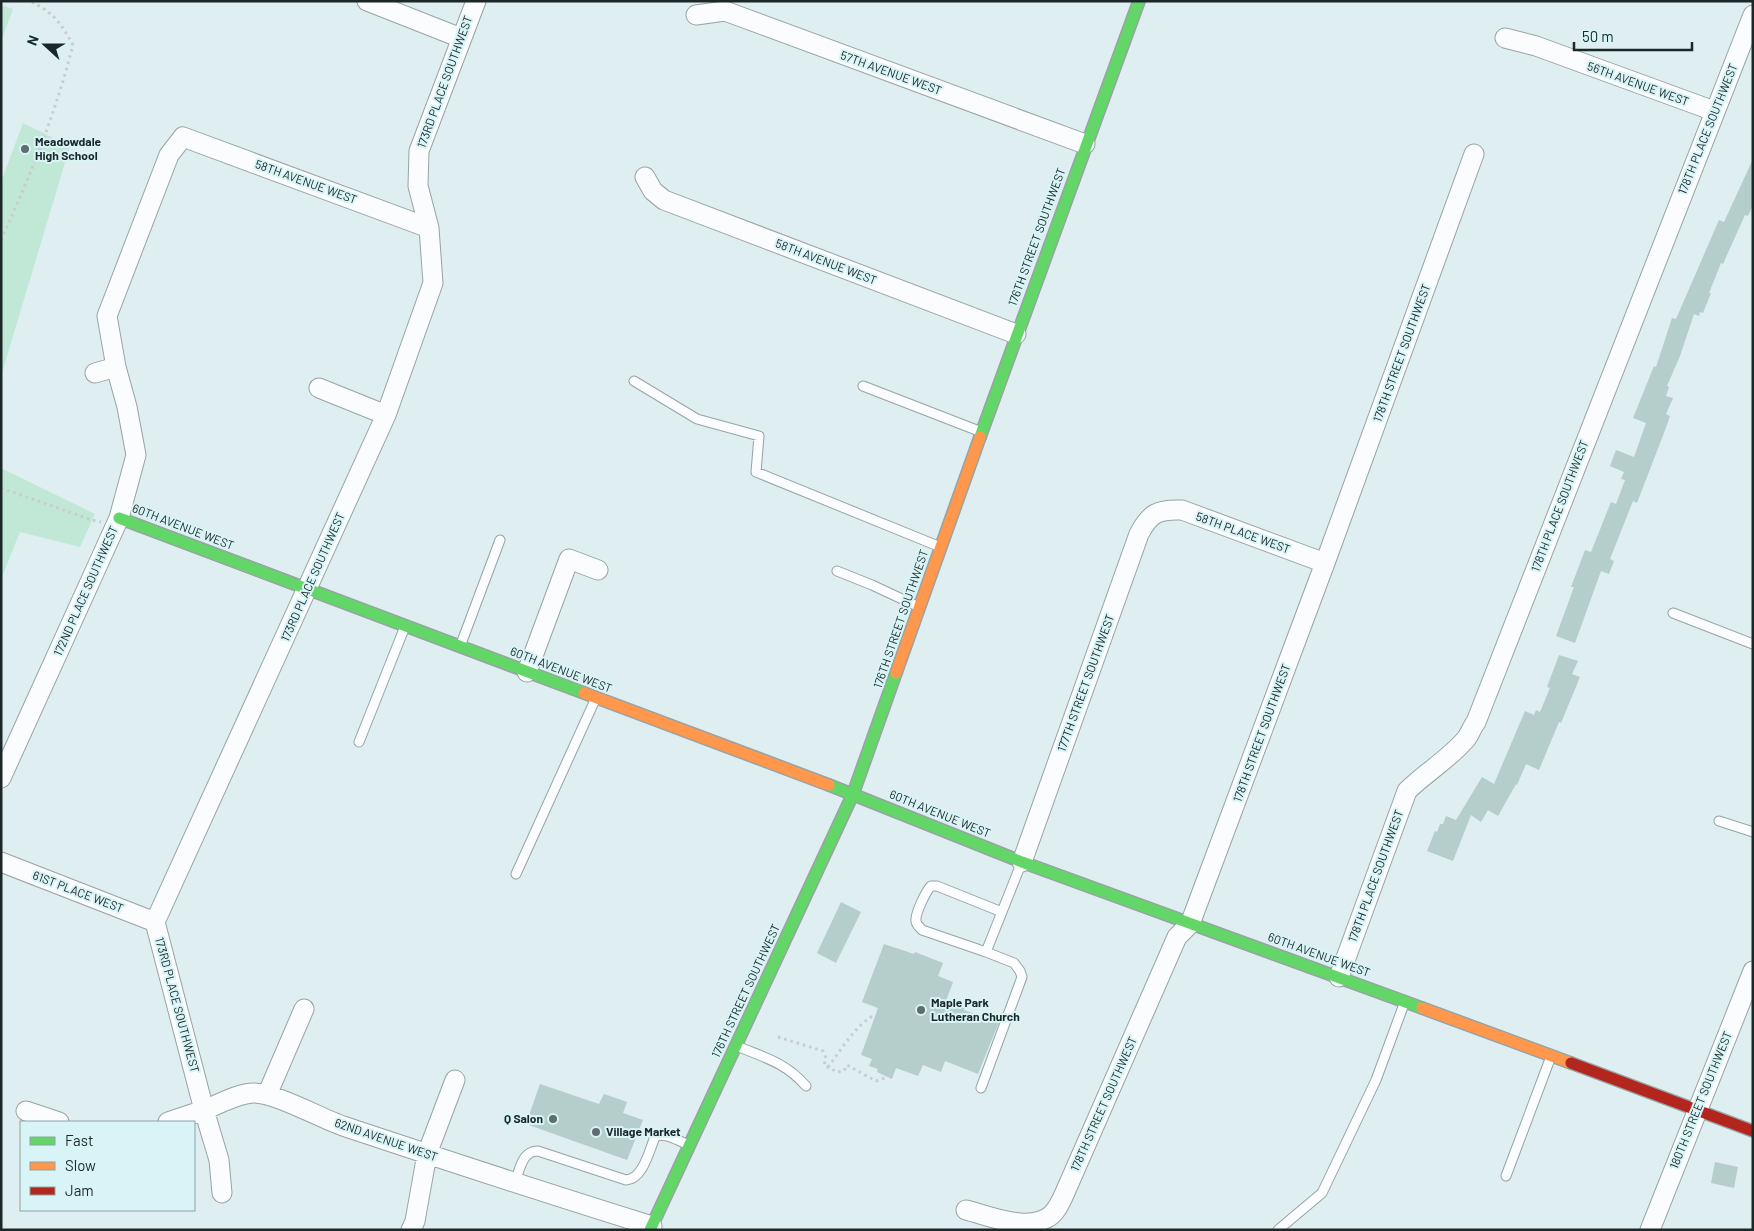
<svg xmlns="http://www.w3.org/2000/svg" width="1754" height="1231" font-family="Barlow,sans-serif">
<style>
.green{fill:#c1e7d7}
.building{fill:#b5cdcb}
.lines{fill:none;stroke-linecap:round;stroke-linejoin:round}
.lane-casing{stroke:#98a3a5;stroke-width:11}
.street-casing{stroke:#98a3a5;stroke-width:21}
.fast-casing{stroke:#98a3a5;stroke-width:14}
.slow-casing{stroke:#98a3a5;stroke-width:14}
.jam-casing{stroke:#98a3a5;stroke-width:14}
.path{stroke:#c7cdcd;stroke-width:3;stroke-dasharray:2.5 4;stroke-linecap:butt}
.lane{stroke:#fafcfd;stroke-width:9}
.street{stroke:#fafcfd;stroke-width:19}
.fast{stroke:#63d668;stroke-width:11}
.slow{stroke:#ff974d;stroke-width:11}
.jam{stroke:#b3261e;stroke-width:11}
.poi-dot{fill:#606d6e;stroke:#d8f4f7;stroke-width:2}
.labels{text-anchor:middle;stroke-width:4;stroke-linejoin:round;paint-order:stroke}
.street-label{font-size:12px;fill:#1c2728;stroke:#d8f4f7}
.poi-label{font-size:12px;font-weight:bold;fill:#1c2728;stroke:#d8f4f7;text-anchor:start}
</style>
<rect width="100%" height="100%" fill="#dfeef0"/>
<!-- green -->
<path class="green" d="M 1,5 L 13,9 L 1,42 Z
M 23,123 L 70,146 L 1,376 L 1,182 Z
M 1,468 L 95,514 L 80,547 L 20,532 L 1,579 Z"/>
<!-- building -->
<path class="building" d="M 1753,159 L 1753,205 L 1748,216 L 1745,215 L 1723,264 L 1721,263 L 1709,293 L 1711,293 L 1703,313 L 1700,312 L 1699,316 L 1694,314 L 1680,356 L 1667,386 L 1669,387 L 1666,396 L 1673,398 L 1666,414 L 1670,416 L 1667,425 L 1637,503 L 1633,501 L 1610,559 L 1614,561 L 1609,574 L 1601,571 L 1575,643 L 1556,636 L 1574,587 L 1571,587 L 1585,550 L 1591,552 L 1611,502 L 1616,504 L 1625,480 L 1621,479 L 1624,472 L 1610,466 L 1616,450 L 1634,457 L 1646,423 L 1633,418 L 1654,366 L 1656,367 L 1672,318 L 1676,319 L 1719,220 L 1724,222 Z
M 1559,655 L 1578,661 L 1572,674 L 1580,677 L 1561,723 L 1559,722 L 1539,770 L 1526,764 L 1517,785 L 1516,784 L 1498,816 L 1488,810 L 1481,822 L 1471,815 L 1453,861 L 1427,851 L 1435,831 L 1437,832 L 1440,824 L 1443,824 L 1446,816 L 1456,820 L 1482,777 L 1494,784 L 1525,711 L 1534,715 L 1536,710 L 1540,712 L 1550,688 L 1547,687 Z
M 841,902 L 861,912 L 836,963 L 817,953 Z
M 884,944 L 914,954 L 915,952 L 943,963 L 938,976 L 953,982 L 946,1001 L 965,1008 L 964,1010 L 999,1022 L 978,1074 L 945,1061 L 941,1072 L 923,1065 L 918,1076 L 896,1068 L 892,1079 L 877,1072 L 878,1069 L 869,1066 L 872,1059 L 861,1055 L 878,1008 L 862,1002 Z
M 540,1084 L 599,1104 L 604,1094 L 627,1102 L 623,1113 L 643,1120 L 627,1160 L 526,1124 Z
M 1715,1162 L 1738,1167 L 1734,1188 L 1711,1183 Z"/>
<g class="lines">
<!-- lane casing -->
<g class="lane-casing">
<path id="lane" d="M 634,381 L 697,419 L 759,436 L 756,472 L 938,546
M 863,386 L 979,431
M 837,571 L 872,585 L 917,606
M 1673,613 L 1753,644
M 461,644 L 500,540
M 359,742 L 404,629
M 1719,821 L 1753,832
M 516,874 L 595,700
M 986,952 L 1021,864
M 739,1047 C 766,1058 786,1063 806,1086
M 981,1088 L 1022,977 L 1020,971 L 1014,963 L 986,952 L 922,930 C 919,926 915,924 916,919 C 916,912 926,891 931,886 L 937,886 L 1002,912
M 1506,1176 L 1550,1059
M 515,1182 C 520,1169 522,1151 538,1151 L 626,1180 C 643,1179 649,1151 655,1137 C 664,1131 678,1141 687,1144
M 1278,1230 L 1322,1193 L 1376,1080 L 1404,1004"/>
</g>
<!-- street casing -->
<g class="street-casing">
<path id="street" d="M 367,1 L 461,38
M 696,15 L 725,11 L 1085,144
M 1505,38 L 1536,46 L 1714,111
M 645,177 L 653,191 L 664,200 L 1016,334
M 95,373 L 116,367
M 319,388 L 386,415
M 527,672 L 569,559 L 598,570
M 1,778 L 119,518 L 136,455 L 127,407 L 116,367 L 107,316 L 169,155 L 183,137 L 429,228
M 1,862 L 155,922
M 1022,862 L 1139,534 C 1150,513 1158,509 1182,510 L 1325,563
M 1339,977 L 1407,791 C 1425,773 1449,759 1466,739 C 1470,734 1472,727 1476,722 L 1753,15
M 267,1095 L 304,1009
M 26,1111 L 59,1122
M 168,1122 L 204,1110 L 155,922 L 386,415 L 433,283 L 429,228 L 418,186 L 419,151 L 476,1
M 222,1193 L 219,1160 L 204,1110 C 220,1104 238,1093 254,1093 C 276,1093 320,1118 343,1126 C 445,1160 549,1194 652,1226
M 966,1210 C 990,1216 1023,1231 1047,1218 C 1055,1214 1059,1205 1063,1197 L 1177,937 L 1190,924 L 1325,563 L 1474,154
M 411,1230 L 415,1221 L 427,1154 L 455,1080
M 1650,1230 L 1753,971"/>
</g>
<!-- fast casing -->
<g class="fast-casing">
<path id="fast" d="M 980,437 L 1139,1
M 119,518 L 584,693
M 829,785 L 1022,862 L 1422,1008
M 650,1230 L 853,794 L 896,673"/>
</g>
<!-- slow casing -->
<g class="slow-casing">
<path id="slow" d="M 896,673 L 980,437
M 584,693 L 829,785
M 1422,1008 L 1571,1063"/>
</g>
<!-- jam casing -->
<g class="jam-casing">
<path id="jam" d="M 1571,1063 L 1753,1131"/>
</g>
<!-- path -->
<path class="path" d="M 1,240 C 30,177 56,112 73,45 C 60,22 54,13 30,1
M 1,488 L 92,520 L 101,522
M 778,1037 L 823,1051 L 826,1058 L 824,1065 L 837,1072 L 844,1071 L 847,1065 L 876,1081 L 885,1078
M 828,1067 C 842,1049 854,1027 874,1015"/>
<!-- lane -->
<use href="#lane" class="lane"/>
<!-- street -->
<use href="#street" class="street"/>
<!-- fast -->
<use href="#fast" class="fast"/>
<!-- slow -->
<use href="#slow" class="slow"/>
<!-- jam -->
<use href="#jam" class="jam"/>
</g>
<!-- markers -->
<g class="poi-dot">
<circle cx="25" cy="149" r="5"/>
<circle cx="921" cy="1010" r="5"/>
<circle cx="553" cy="1119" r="5"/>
<circle cx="596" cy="1132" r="5"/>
</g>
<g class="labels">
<!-- street labels -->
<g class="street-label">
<text transform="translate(891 73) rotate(20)" y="4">57TH AVENUE WEST</text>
<text transform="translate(445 82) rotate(-70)" y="4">173RD PLACE SOUTHWEST</text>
<text transform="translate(1638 84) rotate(20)" y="4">56TH AVENUE WEST</text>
<text transform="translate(1708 129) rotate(-68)" y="4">178TH PLACE SOUTHWEST</text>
<text transform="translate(306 182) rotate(20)" y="4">58TH AVENUE WEST</text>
<text transform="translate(1037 237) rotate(-70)" y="4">176TH STREET SOUTHWEST</text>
<text transform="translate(826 262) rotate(21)" y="4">58TH AVENUE WEST</text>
<text transform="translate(1402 353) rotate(-70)" y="4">178TH STREET SOUTHWEST</text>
<text transform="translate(1560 506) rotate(-69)" y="4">178TH PLACE SOUTHWEST</text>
<text transform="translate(183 527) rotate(21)" y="4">60TH AVENUE WEST</text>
<text transform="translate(1243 533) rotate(20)" y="4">58TH PLACE WEST</text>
<text transform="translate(313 577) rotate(-66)" y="4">173RD PLACE SOUTHWEST</text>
<text transform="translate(86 591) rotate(-66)" y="4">172ND PLACE SOUTHWEST</text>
<text transform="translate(901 619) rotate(-71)" y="4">176TH STREET SOUTHWEST</text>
<text transform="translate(561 670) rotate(21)" y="4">60TH AVENUE WEST</text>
<text transform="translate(1086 683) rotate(-70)" y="4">177TH STREET SOUTHWEST</text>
<text transform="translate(1262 733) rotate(-70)" y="4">178TH STREET SOUTHWEST</text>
<text transform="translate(940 814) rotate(22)" y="4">60TH AVENUE WEST</text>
<text transform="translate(1376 876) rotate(-70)" y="4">178TH PLACE SOUTHWEST</text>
<text transform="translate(78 892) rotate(21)" y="4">61ST PLACE WEST</text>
<text transform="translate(1319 955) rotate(20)" y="4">60TH AVENUE WEST</text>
<text transform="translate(746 991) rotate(-65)" y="4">176TH STREET SOUTHWEST</text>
<text transform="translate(177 1005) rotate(75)" y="4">173RD PLACE SOUTHWEST</text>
<text transform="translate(1701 1100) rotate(-68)" y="4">180TH STREET SOUTHWEST</text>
<text transform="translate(1104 1104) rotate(-66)" y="4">178TH STREET SOUTHWEST</text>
<text transform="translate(386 1140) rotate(19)" y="4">62ND AVENUE WEST</text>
</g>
<!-- poi labels -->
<g class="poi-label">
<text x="35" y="146">Meadowdale<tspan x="35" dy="14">High School</tspan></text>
<text x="931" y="1007">Maple Park<tspan x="931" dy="14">Lutheran Church</tspan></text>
<text x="543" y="1123" text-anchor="end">Q Salon</text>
<text x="606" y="1136">Village Market</text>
</g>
</g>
<!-- border -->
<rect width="1754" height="1231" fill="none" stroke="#1c2728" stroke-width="5"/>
<!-- legend -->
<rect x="20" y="1121" width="175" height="90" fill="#d8f4f7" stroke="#8da2a4"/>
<rect x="30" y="1137" width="25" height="8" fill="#63d668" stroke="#8da2a4"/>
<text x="65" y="1146" font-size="15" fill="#1c2728">Fast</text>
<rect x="30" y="1162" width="25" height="8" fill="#ff974d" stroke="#8da2a4"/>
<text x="65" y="1171" font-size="15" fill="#1c2728">Slow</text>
<rect x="30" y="1187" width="25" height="8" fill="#b3261e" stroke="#8da2a4"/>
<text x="65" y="1196" font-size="15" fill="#1c2728">Jam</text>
<!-- north arrow -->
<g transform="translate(45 45) rotate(291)" stroke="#d8f4f7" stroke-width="4" paint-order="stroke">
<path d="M0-4L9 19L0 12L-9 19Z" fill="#1c2728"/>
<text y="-8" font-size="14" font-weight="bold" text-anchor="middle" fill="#1c2728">N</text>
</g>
<!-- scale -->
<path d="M1574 42v8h118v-8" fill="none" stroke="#1c2728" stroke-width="2.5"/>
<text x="1582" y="42" font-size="15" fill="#1c2728" stroke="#d8f4f7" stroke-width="4" paint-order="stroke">50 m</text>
</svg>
